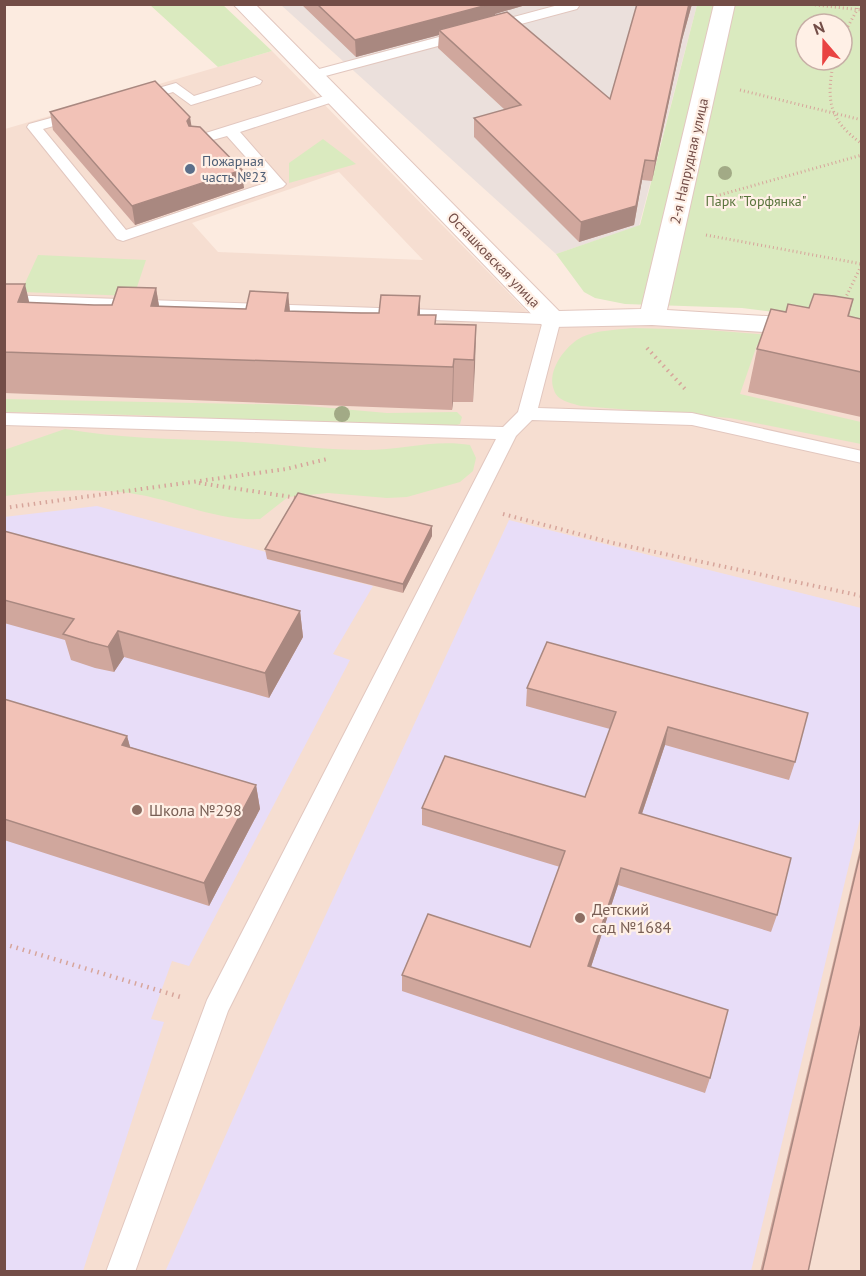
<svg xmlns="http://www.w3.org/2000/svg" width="866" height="1276" font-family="'PT Sans',sans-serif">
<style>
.residential{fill:#f6ded1;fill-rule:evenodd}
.industrial{fill:#ebe0dc}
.education{fill:#e8ddf8}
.green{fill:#daeabf;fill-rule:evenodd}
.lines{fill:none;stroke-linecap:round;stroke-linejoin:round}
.lane-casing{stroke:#e2c7bf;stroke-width:2}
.street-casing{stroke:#e2c7bf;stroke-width:2}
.path-far2{stroke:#d7a59b;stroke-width:3;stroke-dasharray:1 3;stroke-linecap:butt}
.path-far1{stroke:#d7a59b;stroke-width:4;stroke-dasharray:1.5 4.5;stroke-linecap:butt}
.path{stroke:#d7a59b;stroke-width:4.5;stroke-dasharray:1.5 5;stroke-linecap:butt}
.lane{fill:#fff;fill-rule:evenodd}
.street{fill:#fff;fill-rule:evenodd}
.tree{fill:#a2aa86}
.wall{fill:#d0a79d}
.shaded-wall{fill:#a98880}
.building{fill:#f2c2b7;stroke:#a98880;stroke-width:1.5}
.service-dot{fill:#5c6f8a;stroke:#fff0e6;stroke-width:2}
.education-dot{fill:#8d6e63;stroke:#fff0e6;stroke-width:2}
.labels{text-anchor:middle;stroke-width:4.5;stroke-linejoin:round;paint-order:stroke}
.far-service-label{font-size:14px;fill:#4e5e75;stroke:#fff0e6;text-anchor:start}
.far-street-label{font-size:14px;fill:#734d47;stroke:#fff0e6}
.far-park-label{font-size:14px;fill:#59743c;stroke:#fff0e6}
.education-label{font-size:16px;fill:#785e54;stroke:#fff0e6;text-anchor:start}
</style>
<rect width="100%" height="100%" fill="#fcebe0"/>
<!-- residential -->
<path class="residential" d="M 272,51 L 538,323 L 642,321 L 768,330 L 861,344 L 861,1271 L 5,1272 L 5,129 ZM 339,172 L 423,260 L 218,252 L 192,223 Z"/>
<!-- industrial -->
<path class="industrial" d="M 281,5 L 697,5 L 639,226 L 556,254 Z"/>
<!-- education -->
<path class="education" d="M 97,506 L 270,553 L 267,559 L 373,586 L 333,654 L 350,660 L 189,966 L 172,961 L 151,1019 L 164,1022 L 83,1271 L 5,1271 L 4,517 Z
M 509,520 L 861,608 L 861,815 L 751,1271 L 165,1272 L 276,1022 Z"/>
<!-- green -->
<path class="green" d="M 150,5 L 223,5 L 272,51 L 218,67 Z
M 697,5 L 861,5 L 861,323 L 742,308 L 625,304 L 595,298 L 584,292 L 556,254 L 640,225 ZM 806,24 L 842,24 L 842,60 L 806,60 Z
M 323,139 L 356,164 L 289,183 L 289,163 Z
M 38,255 L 146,260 L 134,296 L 21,292 Z
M 632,328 L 708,330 L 770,335 L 770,348 L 757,345 L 740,394 L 861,422 L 861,444 L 730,418 L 581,406 C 571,403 557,401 554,390 C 546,371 566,345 582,337 C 597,330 616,330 632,328 Z
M 4,399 L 297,405 L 387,413 L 457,412 L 462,417 L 460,424 L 451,427 C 302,423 154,414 5,412 Z
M 65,429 C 118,438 171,439 224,441 C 272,443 318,450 366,450 C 401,450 435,439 470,445 L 476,458 L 473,471 L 460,482 L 407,497 L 387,498 L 328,493 L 288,497 L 260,519 C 213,521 174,499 129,493 C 88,488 45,490 5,496 L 4,450 Z"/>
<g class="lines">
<!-- lane casing -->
<g class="lane-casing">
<path id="lane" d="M 562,4 L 579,6 L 577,9 L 318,78 L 313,79 L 306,75 L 308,72 Z
M 255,77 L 262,81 L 260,84 L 191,105 L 173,92 L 139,102 L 132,98 L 134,95 L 176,83 L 194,96 Z
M 334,93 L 341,97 L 339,100 L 240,132 L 283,181 L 286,184 L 283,187 L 123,241 L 117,239 L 27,127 L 29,124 L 80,110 L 85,111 L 87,114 L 85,117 L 43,129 L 126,230 L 268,182 L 227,136 L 198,144 L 193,143 L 191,140 L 193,137 Z
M 4,295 L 552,314 L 561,319 L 538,408 L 692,413 L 862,451 L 862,463 L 692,425 L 532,420 L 516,436 L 228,1011 L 135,1272 L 106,1272 L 207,1000 L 496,439 L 4,425 L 4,413 L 503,427 L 518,412 L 542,324 L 4,305 Z"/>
</g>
<!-- street casing -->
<g class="street-casing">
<path id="street" d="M 233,4 L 255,4 L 559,311 L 641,309 L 714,4 L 735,4 L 667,310 L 831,320 L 862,326 L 862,343 L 831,336 L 652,325 L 552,327 L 542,325 Z"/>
</g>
<!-- path-far2 -->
<path class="path-far2" d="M 807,4 L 862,10
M 842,37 L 857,10 L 857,4
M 834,60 C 826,100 828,119 862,144
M 740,90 L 862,120
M 716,196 L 862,155
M 706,235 L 862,264
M 845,299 L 862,264"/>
<!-- path-far1 -->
<path class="path-far1" d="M 647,348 L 685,389
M 199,483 L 298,498
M 4,508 L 286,469 L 327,459
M 503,514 L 613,543 L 862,596"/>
<!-- path -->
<path class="path" d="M 4,944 L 184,998"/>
<!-- lane -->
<use href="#lane" class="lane"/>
<!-- street -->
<use href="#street" class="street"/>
</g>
<!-- trees -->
<g class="tree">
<circle cx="725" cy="173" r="7"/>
<circle cx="342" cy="414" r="8"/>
</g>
<!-- wall -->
<path class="wall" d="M 301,4 L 529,4 L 495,14 L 495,15 L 610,99 L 637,4 L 692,4 L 682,40 L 652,181 L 642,180 L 634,225 L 579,242 L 474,137 L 474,118 L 505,110 L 438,48 L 439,35 L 356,57 Z
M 50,112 L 191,126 L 244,188 L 135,225 L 53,130 Z
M 4,284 L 29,303 L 94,305 L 112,305 L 156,288 L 159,306 L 246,309 L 288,293 L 290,311 L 379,313 L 420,296 L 420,315 L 436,324 L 476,325 L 473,402 L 453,402 L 452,410 L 4,393 Z
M 853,299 L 849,316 L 861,319 L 861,417 L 748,392 L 757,349 L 786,312 L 809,308 Z
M 432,526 L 432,536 L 403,593 L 267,559 L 265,549 Z
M 4,531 L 300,611 L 303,637 L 269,698 L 124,657 L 114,672 L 95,668 L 71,660 L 65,640 L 4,623 Z
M 527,688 L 795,762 L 789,780 L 665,745 L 642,814 L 777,915 L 771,932 L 618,885 L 591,967 L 710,1078 L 705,1093 L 402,991 L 402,975 L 530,947 L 560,867 L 422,825 L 422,808 L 585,797 L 610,729 L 526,706 Z
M 4,699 L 127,736 L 130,747 L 256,785 L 260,809 L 209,906 L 4,840 Z
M 861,844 L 861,1024 L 808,1272 L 760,1272 Z"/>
<!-- shaded-wall -->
<path class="shaded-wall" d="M 490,4 L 529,4 L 495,14 L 495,20 L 439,30 L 439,35 L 356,57 L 355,40 Z
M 689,4 L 692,4 L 682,40 L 652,181 L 655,161 L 685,21 Z
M 190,117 L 193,135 L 187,121 Z
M 645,160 L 642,180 L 634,225 L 579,242 L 581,222 Z
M 242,170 L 244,188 L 135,225 L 132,206 Z
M 25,284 L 35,327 L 18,302 Z
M 156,288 L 163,330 L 151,306 Z
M 288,293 L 292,335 L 285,311 Z
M 420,296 L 420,339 L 418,315 Z
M 476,325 L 475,367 L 473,402 L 474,360 Z
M 454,359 L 453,402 L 452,410 L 453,367 Z
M 432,526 L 432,536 L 403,593 L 403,584 Z
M 300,611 L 303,637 L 269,698 L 265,673 Z
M 118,631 L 124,657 L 114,672 L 108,647 Z
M 668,727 L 665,745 L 636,831 L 639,813 Z
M 127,736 L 134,761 L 122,745 Z
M 256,785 L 260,809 L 209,906 L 204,883 Z
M 621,868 L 618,885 L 586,982 L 588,966 Z"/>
<!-- building -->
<path class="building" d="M 317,4 L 491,4 L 355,40 Z
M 637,4 L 689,4 L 685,21 L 655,161 L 645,160 L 636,206 L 581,222 L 474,118 L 521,105 L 439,30 L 507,12 L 610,99 Z
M 155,81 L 190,117 L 187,121 L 189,126 L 200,127 L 242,170 L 132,206 L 50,112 Z
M 4,284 L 25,284 L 18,302 L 94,305 L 112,305 L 118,287 L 156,288 L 151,306 L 246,309 L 250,291 L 288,293 L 285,311 L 361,313 L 379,313 L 381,295 L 420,296 L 418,315 L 436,315 L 435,324 L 476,325 L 474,360 L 454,359 L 453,367 L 4,352 Z
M 814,294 L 834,296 L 853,299 L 848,316 L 861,319 L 861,372 L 757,349 L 771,309 L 786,312 L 788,304 L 809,308 Z
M 298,493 L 432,526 L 403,584 L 265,549 Z
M 4,531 L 300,611 L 265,673 L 118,631 L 108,647 L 89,642 L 63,634 L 74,619 L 4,600 Z
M 547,642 L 808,713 L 795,762 L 668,727 L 639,813 L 791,858 L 777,915 L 621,868 L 588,966 L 728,1010 L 710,1078 L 402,975 L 428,914 L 530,947 L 565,851 L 422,808 L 445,756 L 585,797 L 616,712 L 527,688 Z
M 4,699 L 127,736 L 122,745 L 256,785 L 204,883 L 4,819 Z
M 861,850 L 861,1024 L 808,1272 L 762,1272 Z"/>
<!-- markers -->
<circle class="service-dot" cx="190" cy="169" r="6"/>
<g class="education-dot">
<circle cx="137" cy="810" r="6"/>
<circle cx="580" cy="918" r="6"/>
</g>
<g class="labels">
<!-- far-service labels -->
<g class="far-service-label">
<text x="202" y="166">Пожарная<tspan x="202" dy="16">часть №23</tspan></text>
</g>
<!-- far-street labels -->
<g class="far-street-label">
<text transform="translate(689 161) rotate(-77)" y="5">2-я Напрудная улица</text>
<text transform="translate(494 260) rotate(46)" y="5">Осташковская улица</text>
</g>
<!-- far-park labels -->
<g class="far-park-label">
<text x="756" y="206">Парк "Торфянка"</text>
</g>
<!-- education labels -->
<g class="education-label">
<text x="149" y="816">Школа №298</text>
<text x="592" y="915">Детский<tspan x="592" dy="18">сад №1684</tspan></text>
</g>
</g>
<!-- border -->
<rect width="866" height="1276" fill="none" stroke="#734d47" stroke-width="12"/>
<!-- north arrow -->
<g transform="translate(824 42) rotate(340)"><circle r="28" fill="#fff0e6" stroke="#c7afa6" stroke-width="1.5"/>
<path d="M0-4.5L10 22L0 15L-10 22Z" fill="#e94342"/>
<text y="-9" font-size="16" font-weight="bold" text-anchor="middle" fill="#734d47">N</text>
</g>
</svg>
